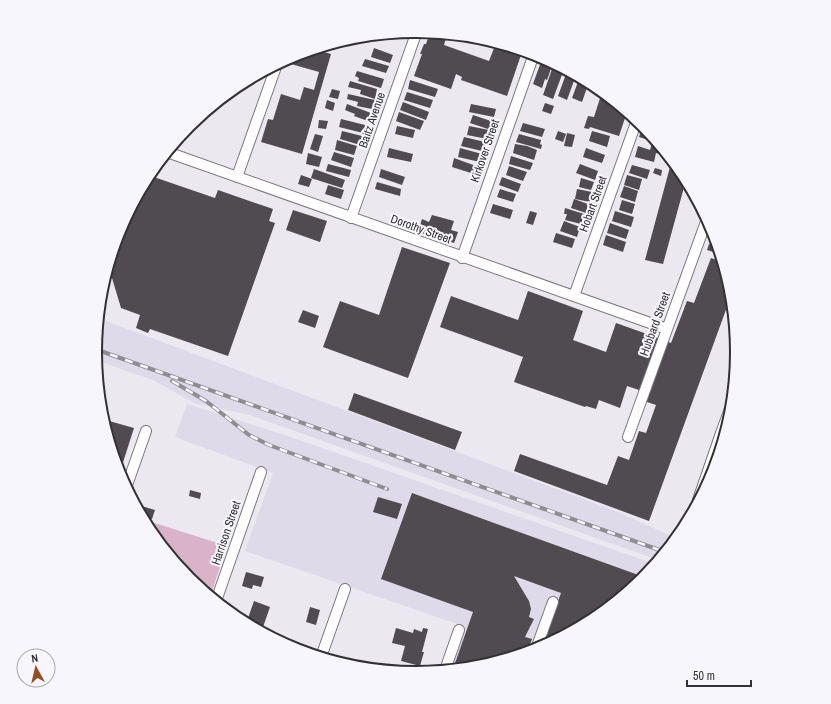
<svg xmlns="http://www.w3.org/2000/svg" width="831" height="704" font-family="'Archivo Narrow',sans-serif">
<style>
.built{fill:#dfdae9}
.green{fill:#dab3c8}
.building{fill:#4f4b50}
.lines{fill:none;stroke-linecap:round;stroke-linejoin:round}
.minor-casing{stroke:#7a787f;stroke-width:12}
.minor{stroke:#fff;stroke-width:10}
.rail-casing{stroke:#8f8d92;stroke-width:4}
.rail{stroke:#f8f6fd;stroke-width:2.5;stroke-dasharray:8;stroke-linecap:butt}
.labels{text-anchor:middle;stroke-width:4;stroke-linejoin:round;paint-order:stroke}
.street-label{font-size:12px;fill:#323134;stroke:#f8f6fd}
.rim{fill:none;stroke:#323134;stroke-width:2}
</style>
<rect width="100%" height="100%" fill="#ebe8f0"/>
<!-- built -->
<path class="built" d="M 98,318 L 618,512 L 676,538 L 658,560 L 250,415 L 194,403 L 153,380 L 95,360 L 95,352 Z
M 187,404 L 285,435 L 655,564 L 642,579 L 594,619 L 538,649 L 478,667 L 449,670 L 463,626 L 245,551 L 273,473 L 175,437 Z"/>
<!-- green -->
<path class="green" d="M 142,519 L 227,546 L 210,597 L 188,579 L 148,530 Z"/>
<!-- building -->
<path class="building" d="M 405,32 L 402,39 L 393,36 L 394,33 Z
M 430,32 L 451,34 L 449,39 L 446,38 L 444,45 L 489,61 L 496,43 L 522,52 L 507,96 L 461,80 L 462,77 L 456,74 L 451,89 L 414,76 L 422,54 L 420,54 L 424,44 L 426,44 Z
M 360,36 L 369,36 L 366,42 L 359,39 Z
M 374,48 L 393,55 L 390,63 L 371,57 Z
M 313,49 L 331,54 L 302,154 L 261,142 L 268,119 L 273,120 L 281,94 L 300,100 L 304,87 L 314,90 L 319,72 L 291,64 L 293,55 Z
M 365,59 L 389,66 L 386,73 L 362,66 Z
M 542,59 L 553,63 L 547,80 L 545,79 L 542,88 L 533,84 Z
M 552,69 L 563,72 L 553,99 L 543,95 Z
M 357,71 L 384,79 L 381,88 L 358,81 L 359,78 L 355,76 Z
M 566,74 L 575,78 L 567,100 L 558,96 Z
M 579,79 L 589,82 L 582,102 L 572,98 Z
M 410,80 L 438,89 L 435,97 L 408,89 Z
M 350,81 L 377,89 L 375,99 L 360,94 L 361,90 L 348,87 Z
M 332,89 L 340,91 L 338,99 L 329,97 Z
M 407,92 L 433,100 L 430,108 L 404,100 Z
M 602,92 L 627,112 L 619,136 L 590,127 L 589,129 L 584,128 L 588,116 L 594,117 Z
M 348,94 L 375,100 L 372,109 L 357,106 L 358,102 L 347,99 Z
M 327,100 L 335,103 L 333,111 L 325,108 Z
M 403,102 L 429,112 L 426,120 L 400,110 Z
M 545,103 L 554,106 L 551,114 L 542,111 Z
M 347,104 L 371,113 L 368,121 L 354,116 L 355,114 L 345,110 Z
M 471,104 L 496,109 L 494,117 L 469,112 Z
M 399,112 L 424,121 L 420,130 L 396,121 Z
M 473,115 L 494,122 L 491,130 L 470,123 Z
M 341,119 L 365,125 L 363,133 L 339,127 Z
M 319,120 L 328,121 L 326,129 L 318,128 Z
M 523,123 L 545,129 L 542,137 L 520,131 Z
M 643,125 L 644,127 L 658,143 L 639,137 Z
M 397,126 L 415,130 L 413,138 L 395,134 Z
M 469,126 L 489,130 L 487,139 L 467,135 Z
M 342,131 L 362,136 L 360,145 L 340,139 Z
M 558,131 L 566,134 L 563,142 L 555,139 Z
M 592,131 L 610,136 L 607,147 L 589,141 Z
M 567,133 L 575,135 L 572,147 L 564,146 Z
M 315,134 L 323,136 L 318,152 L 310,149 Z
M 519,134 L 541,140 L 540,144 L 542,145 L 541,149 L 516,142 Z
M 464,137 L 485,142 L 482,151 L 461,146 Z
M 337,140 L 357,146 L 354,155 L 335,150 Z
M 652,143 L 659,146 L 669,157 L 656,153 L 654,162 L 635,157 L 638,146 L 650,150 Z
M 515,144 L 527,146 L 537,150 L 534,160 L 513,153 Z
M 389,148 L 413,154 L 411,162 L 387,157 Z
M 460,148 L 482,154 L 480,162 L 458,157 Z
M 586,148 L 605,155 L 602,163 L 583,157 Z
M 334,152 L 354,158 L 351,167 L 331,160 Z
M 308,153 L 322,157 L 319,167 L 306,164 Z
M 511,156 L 533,163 L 530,170 L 509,164 Z
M 454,158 L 476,166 L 474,174 L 452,167 Z
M 328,164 L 351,170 L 349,177 L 326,171 Z
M 580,164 L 598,171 L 595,180 L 576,173 Z
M 632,165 L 650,170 L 647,179 L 629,173 Z
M 509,166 L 527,172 L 523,181 L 506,175 Z
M 670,167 L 679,169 L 686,180 L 663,264 L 645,260 Z
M 655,168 L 662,170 L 661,176 L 653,173 Z
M 314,169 L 345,180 L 342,188 L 311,178 Z
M 381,169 L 405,177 L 402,185 L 379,177 Z
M 148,175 L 215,198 L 218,190 L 273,209 L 269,221 L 275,223 L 228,356 L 150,329 L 148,333 L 136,328 L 140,315 L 121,308 L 112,278 L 109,261 L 119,229 Z
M 301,175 L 312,179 L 309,187 L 298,184 Z
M 627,175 L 642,179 L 639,190 L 624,185 Z
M 502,177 L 521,184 L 518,192 L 499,185 Z
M 581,178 L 594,182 L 591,190 L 579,187 Z
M 377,182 L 401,189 L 400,196 L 375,189 Z
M 328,185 L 344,190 L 341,199 L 325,194 Z
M 624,186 L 638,191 L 635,202 L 620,197 Z
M 500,189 L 516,194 L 513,202 L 497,197 Z
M 577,189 L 592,192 L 590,202 L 575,199 Z
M 574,199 L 588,204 L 586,213 L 571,208 Z
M 622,200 L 635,204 L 632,214 L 619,210 Z
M 493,204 L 513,210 L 510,219 L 490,213 Z
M 565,208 L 584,214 L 581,224 L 565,220 L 567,214 L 564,214 Z
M 293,210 L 327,221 L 320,242 L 286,230 Z
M 530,211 L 537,213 L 533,225 L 526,223 Z
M 615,211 L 634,217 L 631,227 L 612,221 Z
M 432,215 L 454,221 L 451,230 L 458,232 L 454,243 L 418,232 L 422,219 L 429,222 Z
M 564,221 L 580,227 L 577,237 L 560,231 Z
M 610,223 L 629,230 L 626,239 L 607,233 Z
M 556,233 L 575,239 L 572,248 L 553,242 Z
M 606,235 L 626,242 L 623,252 L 603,245 Z
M 709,244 L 718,247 L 720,254 L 707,250 Z
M 402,247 L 450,263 L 408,378 L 323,347 L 340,301 L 379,315 Z
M 711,258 L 722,262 L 730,290 L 731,296 L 649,521 L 514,471 L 520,454 L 607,485 L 618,456 L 629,460 L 639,431 L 646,433 L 656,405 L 644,401 L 666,341 L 671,343 L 687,301 L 694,303 Z
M 528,291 L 583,311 L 573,340 L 606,352 L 616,323 L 661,339 L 642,391 L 627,386 L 620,408 L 599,400 L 596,409 L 586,406 L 585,407 L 514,382 L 523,357 L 440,327 L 451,296 L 518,320 Z
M 303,310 L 319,316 L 315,328 L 298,322 Z
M 354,393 L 462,432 L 455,450 L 348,410 Z
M 102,419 L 134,428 L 119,475 Z
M 190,490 L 201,493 L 200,499 L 189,496 Z
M 412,493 L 505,527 L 644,577 L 594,619 L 542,647 L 561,593 L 514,576 L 529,601 L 531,609 L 529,617 L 534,619 L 525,637 L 532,639 L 527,652 L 478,667 L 453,669 L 473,612 L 381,579 Z
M 378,497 L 402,504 L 397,519 L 373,512 Z
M 135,504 L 155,510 L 152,519 L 141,515 Z
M 246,572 L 264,577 L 261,587 L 253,585 L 252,589 L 242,586 Z
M 254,601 L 270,607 L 262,630 L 246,624 Z
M 310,607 L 320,610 L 316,625 L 306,622 Z
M 396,628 L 413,633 L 414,629 L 422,632 L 423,628 L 428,629 L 422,652 L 424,652 L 420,666 L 401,661 L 405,646 L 392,643 Z"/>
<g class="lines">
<!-- minor casing -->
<g class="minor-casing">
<path id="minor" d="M 167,152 L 667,329
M 237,177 L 277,64
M 351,218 L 417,31
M 462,258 L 534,54
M 574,296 L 637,120
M 721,433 L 731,406
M 628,437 L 707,219
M 126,488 L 146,431
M 698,500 L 721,433 L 724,434
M 216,601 L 261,472
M 536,649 L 553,602
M 321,657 L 345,589
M 445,670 L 459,630"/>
</g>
<!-- minor -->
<use href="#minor" class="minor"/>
<!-- rail casing -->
<g class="rail-casing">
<path id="rail" d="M 95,349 L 665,552
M 172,381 L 206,401 L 249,435 L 269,445 L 387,489"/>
</g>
<!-- rail -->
<use href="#rail" class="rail"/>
</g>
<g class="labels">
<!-- street labels -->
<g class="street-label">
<text transform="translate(372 120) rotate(-71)" y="4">Baitz Avenue</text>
<text transform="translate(485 151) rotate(-71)" y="4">Kirkover Street</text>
<text transform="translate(593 204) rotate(-70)" y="4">Hobart Street</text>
<text transform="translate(421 229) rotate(20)" y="4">Dorothy Street</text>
<text transform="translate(655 324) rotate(-70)" y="4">Hubbard Street</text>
<text transform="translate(226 533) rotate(-71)" y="4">Harrison Street</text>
</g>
</g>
<!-- crop -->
<path d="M0 0H831V704H0ZM102 352a314 314 0 1 1 628 0a314 314 0 1 1-628 0Z" fill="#f8f6fd" fill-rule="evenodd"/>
<path class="rim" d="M102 352a314 314 0 1 1 628 0a314 314 0 1 1-628 0Z"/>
<!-- north arrow -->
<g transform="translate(36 668) rotate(352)"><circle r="19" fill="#f8f6fd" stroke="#a9a7ad"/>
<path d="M0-3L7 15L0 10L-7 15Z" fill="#934d24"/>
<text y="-6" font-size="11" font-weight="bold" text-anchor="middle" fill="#323134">N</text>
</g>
<!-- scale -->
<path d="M687 680v6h64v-6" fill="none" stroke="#323134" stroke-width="2"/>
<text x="693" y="680" font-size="12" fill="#323134" stroke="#f8f6fd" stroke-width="3" paint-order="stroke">50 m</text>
</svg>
